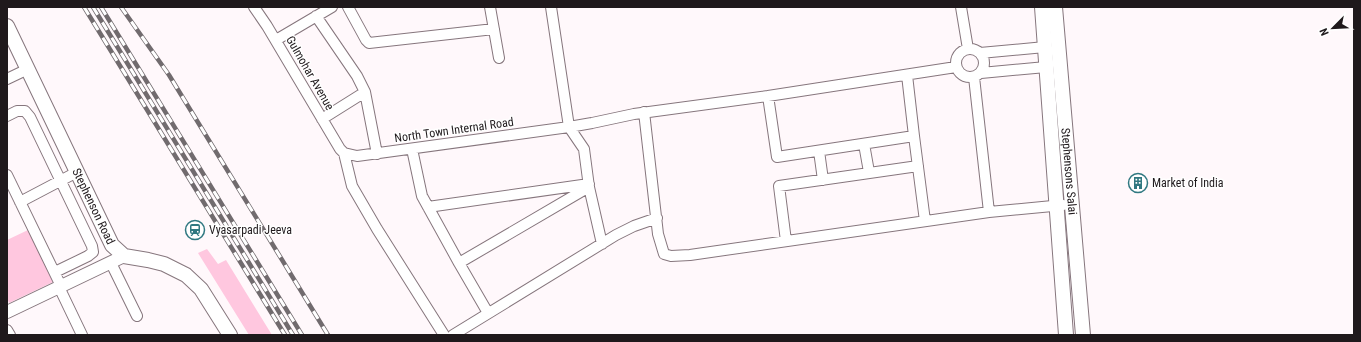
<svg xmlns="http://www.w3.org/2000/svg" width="1361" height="342" font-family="'Roboto Condensed',sans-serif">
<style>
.green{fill:#ffc7df}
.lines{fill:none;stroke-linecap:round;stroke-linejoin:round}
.minor-casing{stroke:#86767d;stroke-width:12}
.tertiary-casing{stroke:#86767d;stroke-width:14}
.secondary-casing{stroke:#86767d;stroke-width:16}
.minor{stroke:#fff;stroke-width:10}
.tertiary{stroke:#fff;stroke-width:12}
.secondary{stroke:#fff;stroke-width:14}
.rail-casing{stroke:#716b6e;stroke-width:4.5}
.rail{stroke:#fff;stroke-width:3;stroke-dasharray:9;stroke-linecap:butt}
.labels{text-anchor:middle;stroke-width:3;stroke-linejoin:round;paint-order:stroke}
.street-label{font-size:12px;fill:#1f191c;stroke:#fff}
.poi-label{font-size:12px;fill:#1f191c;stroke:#fff;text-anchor:start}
</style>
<rect width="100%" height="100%" fill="#fff8fb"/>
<!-- green -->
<path class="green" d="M 28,230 L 53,282 L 9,303 L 7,298 L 7,240 Z
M 207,249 L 218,264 L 226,260 L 272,335 L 249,335 L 198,253 Z"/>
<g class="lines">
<!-- minor casing -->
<g class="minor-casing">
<path id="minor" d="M 254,7 L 267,26 L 340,149 L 344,153 L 357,156 L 569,127 L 551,7
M 348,7 L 366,40 L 369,43 L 494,29
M 490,7 L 499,58
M 961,7 L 968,49
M 316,16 L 357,76 L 365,92 L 377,154
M 276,40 L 332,7
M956 63a14 14 0 1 1 28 0a14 14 0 1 1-28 0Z
M 980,53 L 1045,47
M 981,73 L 1046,67
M 974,77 L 989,212
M 7,79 L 28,69
M 768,96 L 777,157 L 914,136 L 907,75
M 644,112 L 658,234 L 664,254 L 671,256 L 690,255 L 989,212 L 1063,205
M 7,116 L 17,111 L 25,111 L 30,117 L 92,246 L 93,252 L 88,256 L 55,272
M 322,119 L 365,92
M 914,136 L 925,221
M 864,144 L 869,172
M 412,149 L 422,196 L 459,263 L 589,187 L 584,149 L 569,127 L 592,123 L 634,114 L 768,96 L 956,67
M 819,151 L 823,180
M 344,153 L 352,186 L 377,229 L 444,335
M 7,175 L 61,286
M 589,187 L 602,244
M 20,202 L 77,172
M 428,207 L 589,184
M 786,241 L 779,186 L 918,166
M 111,263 L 137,316
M 459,263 L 488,313
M 59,287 L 82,335
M 7,330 L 10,335
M 453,335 L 616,235 L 634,226 L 657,218"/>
</g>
<!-- tertiary casing -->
<g class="tertiary-casing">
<path id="tertiary" d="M 7,312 L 124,256"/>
</g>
<!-- secondary casing -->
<g class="secondary-casing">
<g id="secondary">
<path d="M 1042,7 L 1066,335"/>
<path id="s1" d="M 1055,7 L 1083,335"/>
<path id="s2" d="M 7,26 L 112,245 L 124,256 L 148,260 L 164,264 L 186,275 L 201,289 L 230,335"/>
</g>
</g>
<!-- minor -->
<use href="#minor" class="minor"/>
<!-- tertiary -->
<use href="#tertiary" class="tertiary"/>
<!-- secondary -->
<use href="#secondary" class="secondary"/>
<!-- rail casing -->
<g class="rail-casing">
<path id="rail" d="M 84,7 L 285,335
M 93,7 L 293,335
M 101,7 L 302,335
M 121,7 L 169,75 L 328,335"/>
</g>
<!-- rail -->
<use href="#rail" class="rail"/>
</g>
<!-- icons -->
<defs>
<g id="building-ring" transform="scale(1)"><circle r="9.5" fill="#fff" stroke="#307881" stroke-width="1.5"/><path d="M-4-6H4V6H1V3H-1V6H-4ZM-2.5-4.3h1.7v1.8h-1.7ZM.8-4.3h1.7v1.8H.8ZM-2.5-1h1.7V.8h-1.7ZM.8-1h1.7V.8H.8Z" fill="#307881"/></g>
<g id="station-ring" transform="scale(1)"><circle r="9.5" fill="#fff" stroke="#307881" stroke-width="1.5"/><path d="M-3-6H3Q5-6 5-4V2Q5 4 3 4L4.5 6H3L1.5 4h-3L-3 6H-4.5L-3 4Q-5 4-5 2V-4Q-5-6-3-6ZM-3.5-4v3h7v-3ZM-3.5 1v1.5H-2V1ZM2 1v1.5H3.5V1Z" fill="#307881"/></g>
</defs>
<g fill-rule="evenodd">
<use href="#building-ring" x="1138" y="183"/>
<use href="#station-ring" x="195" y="230"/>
</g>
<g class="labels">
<!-- street labels -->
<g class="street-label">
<text transform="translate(310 73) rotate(60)" y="4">Gulmohar Avenue</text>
<text transform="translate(454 130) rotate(-8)" y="4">North Town Internal Road</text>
<text dy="4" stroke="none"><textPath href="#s1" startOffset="165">Stephensons Salai</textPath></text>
<text dy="4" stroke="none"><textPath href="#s2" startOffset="200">Stephenson Road</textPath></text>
</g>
<!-- poi labels -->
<g class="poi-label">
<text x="1152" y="187">Market of India</text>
<text x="209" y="234">Vyasarpadi Jeeva</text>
</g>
</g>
<!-- border -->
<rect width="1361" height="342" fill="none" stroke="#1f191c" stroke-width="16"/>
<!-- north arrow -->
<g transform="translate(1333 28) rotate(246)" stroke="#ffffff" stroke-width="3" paint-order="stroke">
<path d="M0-3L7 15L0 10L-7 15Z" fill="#1f191c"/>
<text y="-6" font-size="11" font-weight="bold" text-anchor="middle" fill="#1f191c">N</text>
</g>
</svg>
